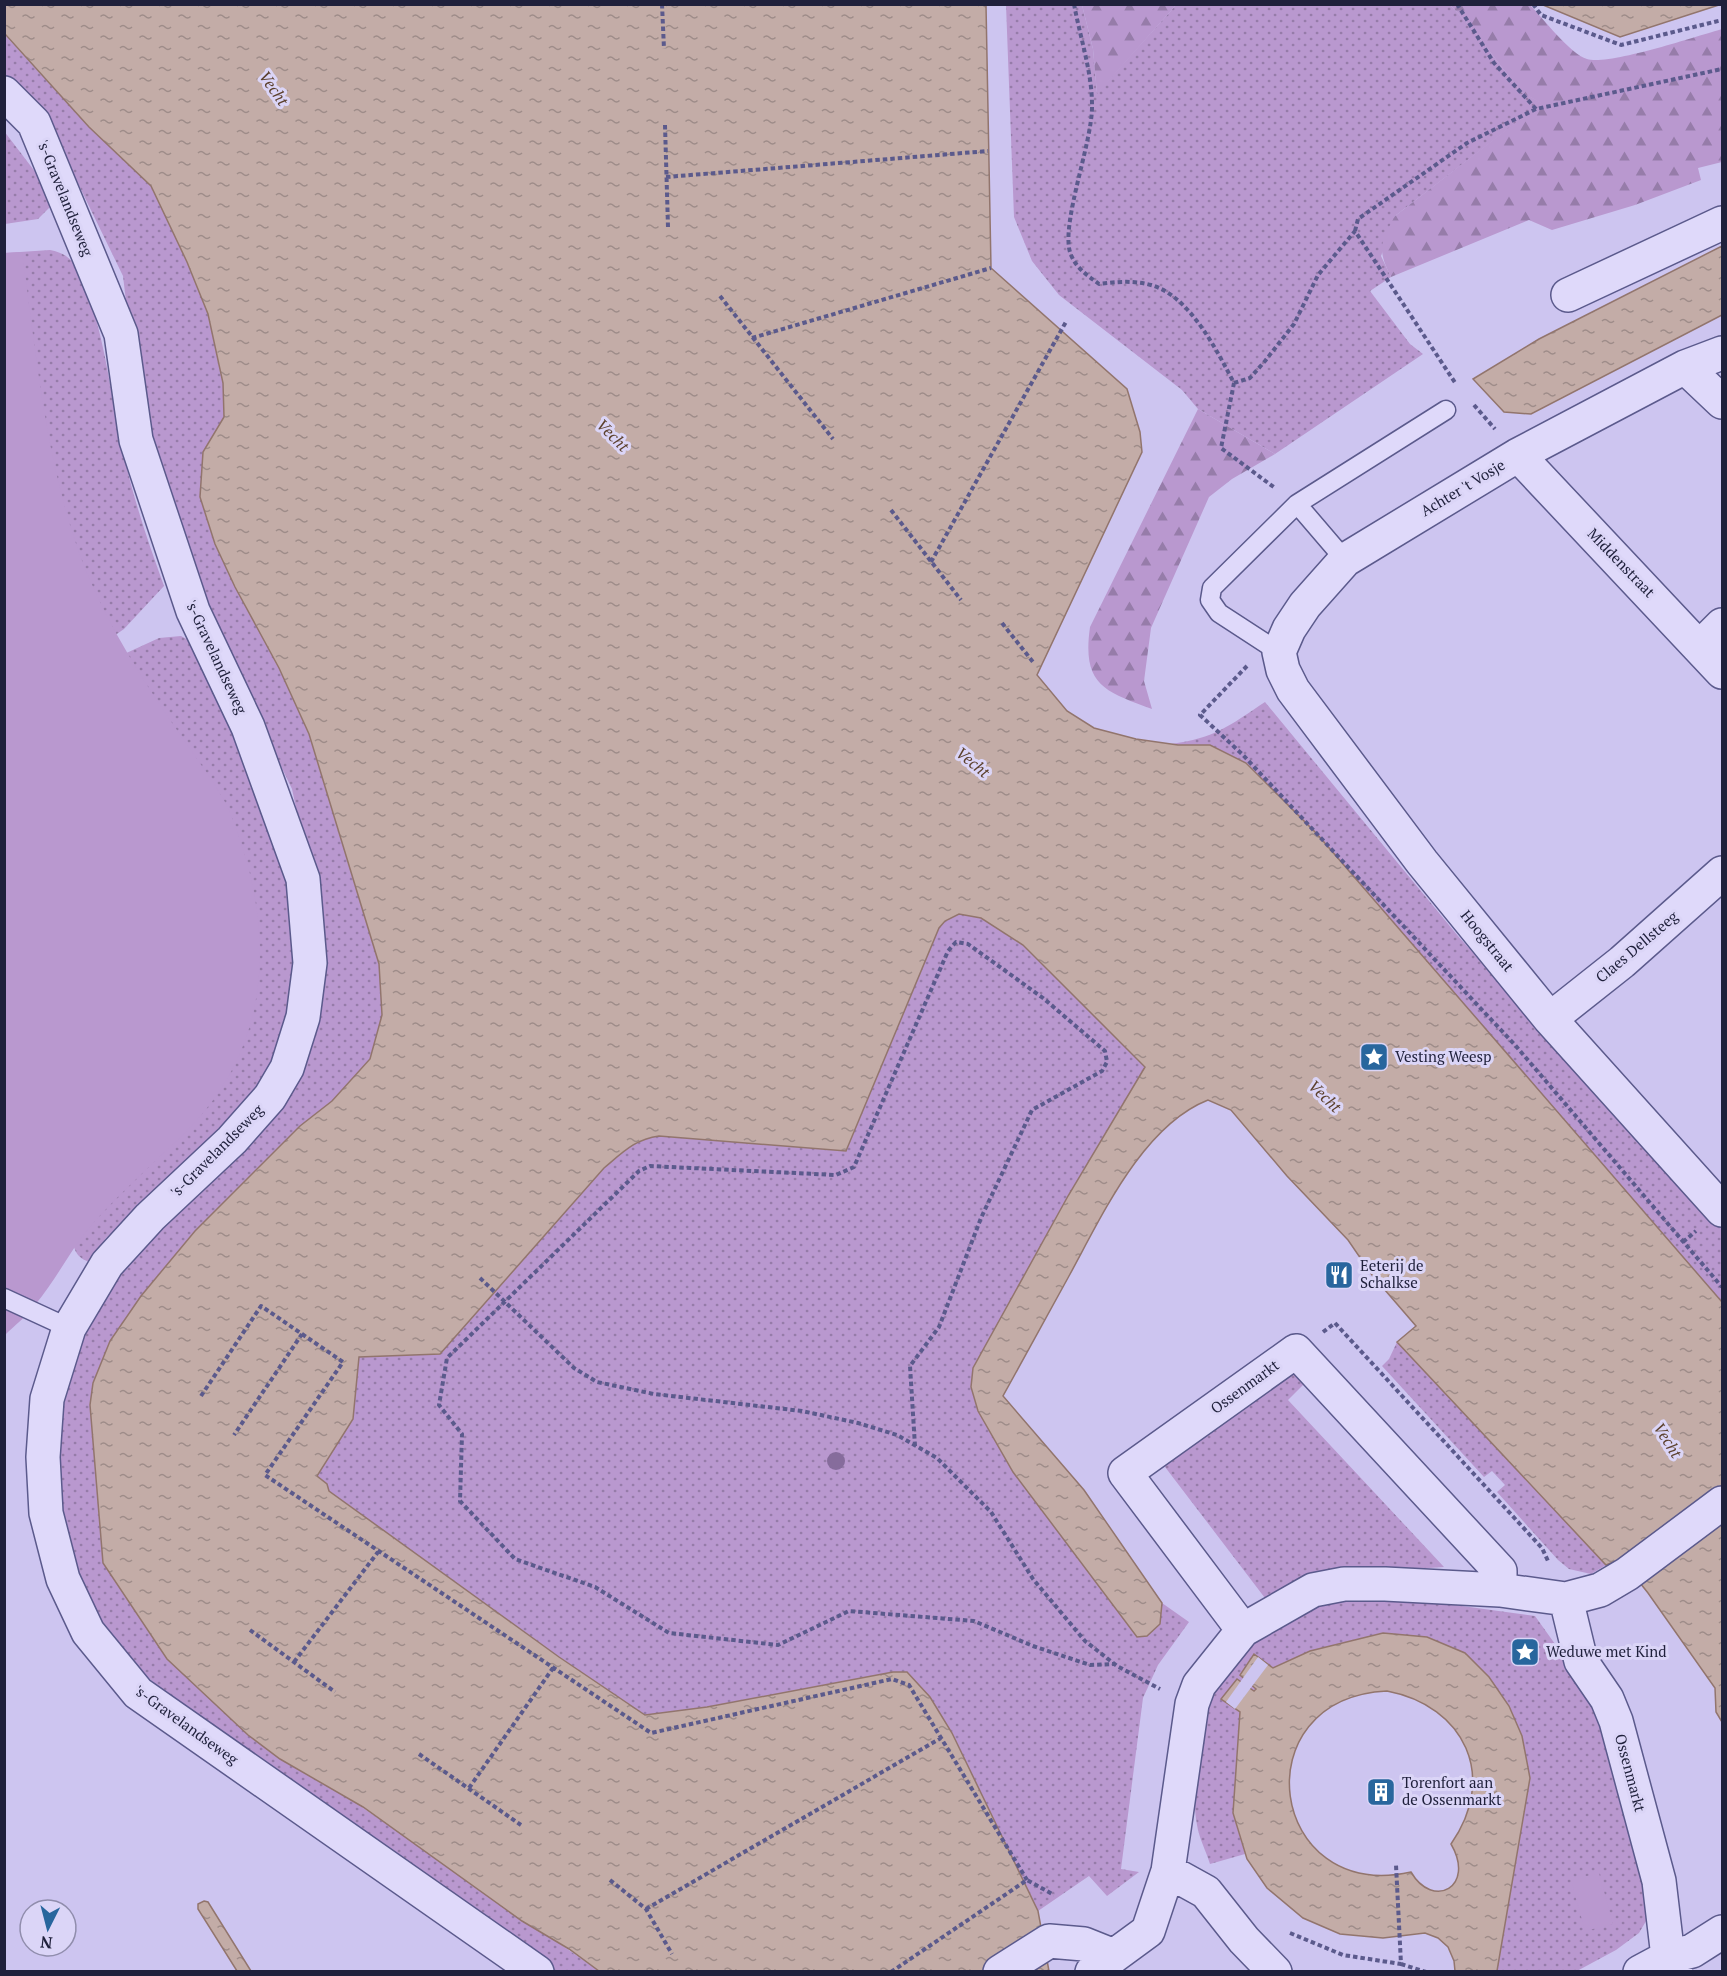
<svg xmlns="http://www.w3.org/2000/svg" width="1727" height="1976" font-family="'PT Serif',serif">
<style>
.green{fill:url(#green-dots)}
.forest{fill:url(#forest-firs)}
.pitch{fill:#b998cf}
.water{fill:url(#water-ripples);stroke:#92756d;stroke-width:1.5;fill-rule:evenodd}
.pier{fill:#cdc5f0}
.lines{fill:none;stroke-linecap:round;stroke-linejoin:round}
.lane-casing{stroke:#5b5a8c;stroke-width:21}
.street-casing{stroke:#5b5a8c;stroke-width:36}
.path{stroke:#5b5a8c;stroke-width:4;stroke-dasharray:4.5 3;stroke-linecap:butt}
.lane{stroke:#dfd9fa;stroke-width:18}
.street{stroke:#dfd9fa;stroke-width:33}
.tree{fill:#866c9c}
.labels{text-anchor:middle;stroke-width:6;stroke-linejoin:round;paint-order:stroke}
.street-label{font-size:15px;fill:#1f203b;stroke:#dbd5f7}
.poi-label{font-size:15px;fill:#1f203b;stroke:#dbd5f7;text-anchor:start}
.water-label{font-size:16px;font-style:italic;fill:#5c412d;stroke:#dbd5f7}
</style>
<defs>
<pattern id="green-dots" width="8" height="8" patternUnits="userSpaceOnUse" patternTransform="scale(1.5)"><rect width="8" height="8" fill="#b998cf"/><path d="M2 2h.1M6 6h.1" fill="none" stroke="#967ca9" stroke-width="1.8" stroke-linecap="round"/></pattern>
<pattern id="forest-firs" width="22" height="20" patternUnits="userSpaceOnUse" patternTransform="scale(1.5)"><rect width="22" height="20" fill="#b998cf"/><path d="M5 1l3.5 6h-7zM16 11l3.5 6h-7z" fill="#967ca9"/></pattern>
<pattern id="water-ripples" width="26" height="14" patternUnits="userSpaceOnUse" patternTransform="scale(1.5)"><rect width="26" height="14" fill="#c3aca7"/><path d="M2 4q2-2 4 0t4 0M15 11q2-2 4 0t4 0" fill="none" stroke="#9e8c89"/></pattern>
</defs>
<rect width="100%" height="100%" fill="#cdc5f0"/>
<!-- green -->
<path class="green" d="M 1006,5 L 1082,5 L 1093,49 L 1097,93 L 1176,5 L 1450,5 L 1470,26 L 1521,92 L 1542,103 L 1395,216 L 1381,256 L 1391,277 L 1370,291 L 1410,344 L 1423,354 L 1275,454 L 1198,409 L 1182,390 L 1059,295 L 1032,261 L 1014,217 Z
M 4,34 L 89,127 L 151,186 L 187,262 L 208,314 L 223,383 L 224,417 L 203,452 L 200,497 L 215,544 L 279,668 L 309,734 L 379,964 L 382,1015 L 370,1059 L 332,1101 L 300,1126 L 195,1231 L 141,1296 L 110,1341 L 93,1383 L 90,1405 L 103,1563 L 136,1611 L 330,1785 L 599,1971 L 552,1971 L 178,1706 L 124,1654 L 104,1628 L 88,1599 L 62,1532 L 55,1435 L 68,1370 L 105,1289 L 306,1062 L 301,831 L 292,789 L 196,590 L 165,510 L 131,343 L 123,276 L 70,167 L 5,81 Z
M 4,131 L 46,186 L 54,203 L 38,219 L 5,224 Z
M 50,250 C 66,253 73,260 80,274 C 104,328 109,386 121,442 C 131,492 147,539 164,586 L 124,629 L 101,645 L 4,615 L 5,253 Z
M 181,636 L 190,641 L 226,709 L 290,893 L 296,973 L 284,1035 L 260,1084 L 240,1111 L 166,1186 L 106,1238 L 89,1262 C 74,1256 74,1248 71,1233 L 4,685 L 109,661 L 159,638 Z
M 1265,702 L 1458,936 L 1722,1229 L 1722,1302 L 1317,834 L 1178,745 L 1171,744 C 1215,738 1229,726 1265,702 Z
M 959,914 L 981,917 L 1023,945 L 1145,1067 L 1068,1196 L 973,1368 L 971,1387 L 978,1411 L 1013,1472 L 1137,1637 L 1160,1624 L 1162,1603 L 1189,1622 L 1158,1665 L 1143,1698 L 1121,1869 L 1139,1872 L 1107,1896 L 1089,1876 L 1038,1911 L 952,1733 L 907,1673 L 893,1672 L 707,1707 L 645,1715 L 559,1657 L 328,1491 L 317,1476 L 353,1419 L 359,1357 L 440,1354 L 604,1168 C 622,1153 635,1139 659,1136 L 846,1151 L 939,928 L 945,921 Z
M 1397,1342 L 1606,1565 L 1591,1574 L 1569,1569 L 1558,1560 L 1497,1492 L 1505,1485 L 1492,1471 L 1484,1477 L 1382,1366 L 1389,1359 Z
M 1294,1368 L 1305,1383 L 1288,1400 L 1444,1567 L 1356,1573 L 1268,1602 L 1162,1463 Z
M 1382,1595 L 1535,1616 L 1595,1700 L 1649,1886 L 1649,1916 L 1639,1933 L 1616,1950 L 1577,1971 L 1497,1971 L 1530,1778 L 1509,1706 L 1489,1677 L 1465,1653 L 1427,1637 L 1383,1633 L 1310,1651 L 1273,1668 L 1255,1655 L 1256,1689 L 1240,1712 L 1233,1813 L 1245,1854 L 1210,1864 C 1206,1851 1199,1838 1197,1825 C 1192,1797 1195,1766 1202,1739 C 1205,1726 1206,1711 1212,1699 C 1242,1632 1312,1598 1382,1595 Z"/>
<!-- forest -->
<path class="forest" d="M 1082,5 L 1082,4 L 1176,5 L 1097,94 L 1093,49 Z
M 1450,5 L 1530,5 C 1542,17 1571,55 1587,59 C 1608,66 1697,36 1722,29 L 1722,162 L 1698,168 L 1701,180 L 1635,205 L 1552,230 L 1529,220 L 1391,277 C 1377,249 1380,243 1395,216 L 1541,103 L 1521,92 L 1470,26 Z
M 1198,409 L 1275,454 L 1232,479 L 1209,497 L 1151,628 L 1144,681 L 1152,709 C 1103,691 1082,684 1090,627 Z"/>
<!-- pitch -->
<path class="pitch" d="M 22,252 C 37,359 46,469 86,571 C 110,629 145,684 181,736 C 196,758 212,779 225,802 C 235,822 242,845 248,866 C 272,958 262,1047 197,1120 C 162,1157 121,1190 88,1229 C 69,1253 55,1281 35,1305 C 27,1316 15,1325 5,1335 L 4,253 Z
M 1599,1873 L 1613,1924 L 1585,1931 L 1571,1880 Z"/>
<!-- water -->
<path class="water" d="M 5,4 L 986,5 L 991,268 L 1127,389 L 1140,432 L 1142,452 L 1037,675 L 1067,711 L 1094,728 L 1136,739 L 1178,745 L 1210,745 L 1246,763 L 1317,834 L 1722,1302 L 1722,1722 L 1716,1712 L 1715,1688 L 1648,1593 L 1621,1559 L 1606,1565 L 1397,1342 L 1416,1326 L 1372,1275 L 1348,1240 L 1287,1176 L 1231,1110 L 1208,1100 C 1142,1126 1101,1218 1069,1276 C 1047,1316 1025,1356 1003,1396 L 1084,1490 L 1162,1603 L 1160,1624 L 1147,1636 L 1137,1637 L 1013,1472 L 978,1411 L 971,1387 L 973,1368 L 1068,1196 L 1145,1067 L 1023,945 L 981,918 L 959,914 L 945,921 L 939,928 L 846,1151 L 659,1136 C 635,1139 622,1153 604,1168 L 440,1354 L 359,1357 L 353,1419 L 317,1476 L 327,1484 L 329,1491 L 559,1657 L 645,1715 L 707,1707 L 893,1672 L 907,1672 L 930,1697 L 952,1733 L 1038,1911 L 1049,1971 L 599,1971 L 569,1949 L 522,1921 L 363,1807 L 280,1759 L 248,1735 L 167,1659 L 103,1563 L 90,1405 L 93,1383 L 110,1341 L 141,1296 L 195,1231 L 300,1126 L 332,1101 L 370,1059 L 382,1015 L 379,964 L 309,734 L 279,668 L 235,587 L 215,544 L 200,497 L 203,452 L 224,417 L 223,383 L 208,314 L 187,262 L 151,186 L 89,127 L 5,34 Z
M 1722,4 L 1620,37 L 1543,5 L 1543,4 Z
M 1722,246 L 1722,315 L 1531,414 L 1504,412 L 1473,379 L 1539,339 Z
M 1383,1633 L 1427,1637 L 1465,1653 L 1489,1677 L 1509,1706 L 1522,1736 L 1530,1778 L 1497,1971 L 1455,1971 L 1454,1961 L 1448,1947 L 1438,1938 L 1425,1933 L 1383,1938 L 1340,1934 L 1303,1918 L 1267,1888 L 1247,1859 L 1233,1813 L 1240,1712 L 1221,1699 L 1237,1679 L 1254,1691 L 1256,1689 L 1240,1675 L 1254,1654 L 1273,1668 L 1310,1651 ZM 1387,1691 C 1465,1706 1498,1777 1451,1844 C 1476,1887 1433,1910 1411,1872 C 1268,1904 1240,1698 1387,1691 Z
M 204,1901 L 208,1902 L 251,1971 L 237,1971 L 198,1909 L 198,1904 Z"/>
<!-- pier -->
<path class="pier" d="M 1258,1657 L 1268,1665 L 1235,1709 L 1226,1702 Z"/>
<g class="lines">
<!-- lane casing -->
<g class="lane-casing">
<path id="lane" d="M 1297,504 L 1345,560
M 1279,652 L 1219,613 L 1210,600 L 1212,588 L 1297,504 L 1446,410
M 4,1298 L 69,1328"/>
</g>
<!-- street casing -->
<g class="street-casing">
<path id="street" d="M 4,93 L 34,123 L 121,334 L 136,440 L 193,611 L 248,727 L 303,879 L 310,963 L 303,1017 L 287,1068 L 270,1097 L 232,1140 L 150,1217 L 107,1264 L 69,1328 L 47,1399 L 43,1457 L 46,1513 L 63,1579 L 88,1632 L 138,1693 L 537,1972
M 1568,295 L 1722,223
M 1722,353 L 1685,367 L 1518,455 L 1345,560 L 1305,605 L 1289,629 L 1279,652 L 1283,670 L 1293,690 L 1422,862 L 1550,1019 L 1722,1210
M 1685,367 L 1722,402
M 1518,455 L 1722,672
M 1701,646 L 1722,625
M 1550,1019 L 1622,962 L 1722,873
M 1566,1599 L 1581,1661 L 1607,1699 L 1616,1721 L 1659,1881 L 1668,1957 L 1676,1972
M 1243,1630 L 1125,1473 L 1296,1351 L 1500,1571 L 1500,1590
M 1168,1871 L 1206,1892 L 1244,1940 L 1275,1972
M 1000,1972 L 1049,1941 L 1084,1944 L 1114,1956
M 1092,1972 L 1148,1931 L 1168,1871 L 1192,1704 L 1199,1685 L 1243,1630 L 1313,1590 L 1344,1584 L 1385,1584 L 1500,1590 L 1566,1599 L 1600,1590 L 1627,1574 L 1722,1503
M 1640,1972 L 1668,1957 L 1692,1951 L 1722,1932"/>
</g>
<!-- path -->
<path class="path" d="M 662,4 L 664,49
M 1074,4 C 1080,37 1092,72 1092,105 C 1093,142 1059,227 1071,255 C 1077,269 1087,275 1099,284 C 1116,282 1133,280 1151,285 C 1190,296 1217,351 1234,383 L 1221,448 L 1275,488
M 1457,4 L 1494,63 L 1536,109 L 1722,69
M 1533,4 L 1541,15 L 1621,45 L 1722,20
M 665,125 L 668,227
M 666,177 L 988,151
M 1355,231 L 1358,219 L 1467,143 L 1536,109
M 720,296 L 833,439
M 752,338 L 991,268
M 1234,383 L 1250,378 L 1265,361 L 1294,324 L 1318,275 L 1355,231 L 1456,384
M 1474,405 L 1495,429
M 891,510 L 961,600
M 931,562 L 1067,320
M 1002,623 L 1033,662
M 1247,666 L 1200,715 L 1243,755 L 1515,1045 L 1722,1287
M 1683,1242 L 1696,1231
M 480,1278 L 574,1368 L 597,1382 L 654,1394 L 802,1411 L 858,1423 L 897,1435 L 937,1458 L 991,1512 L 1033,1579 L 1085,1641 L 1117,1666 L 1160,1689
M 1323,1332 L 1335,1323 L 1542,1548 L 1548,1561
M 302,1334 L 343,1362 L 265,1475 L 651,1733 L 892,1679 L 909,1685 L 1027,1880
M 201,1396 L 261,1306 L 302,1334 L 234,1435
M 915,1446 L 910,1366 L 939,1327 L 981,1218 L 1032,1110 L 1102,1071 L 1107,1062 L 1105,1051 L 1043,998 L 968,944 L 956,942 L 948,951 L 854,1167 L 836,1175 L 650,1166 L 639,1171 L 447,1358 L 439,1405 L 462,1434 L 460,1501 L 515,1559 L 595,1587 L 669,1633 L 778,1645 L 849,1611 L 974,1621 L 1033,1646 L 1090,1665 L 1114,1664
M 250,1630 L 335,1692
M 294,1662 L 378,1552
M 419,1754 L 521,1825
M 469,1788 L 553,1668
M 610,1880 L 646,1909 L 672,1954
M 646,1909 L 941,1738
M 1290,1933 L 1343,1955 L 1401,1964 L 1396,1865
M 1401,1964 L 1426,1972
M 891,1972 L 1027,1880 L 1054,1895"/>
<!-- lane -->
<use href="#lane" class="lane"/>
<!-- street -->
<use href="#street" class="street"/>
</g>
<!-- trees -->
<circle class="tree" cx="836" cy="1461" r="9"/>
<!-- icons -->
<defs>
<g id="sight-square" transform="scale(1.5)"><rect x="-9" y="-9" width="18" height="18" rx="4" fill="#28669d" stroke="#dbd5f7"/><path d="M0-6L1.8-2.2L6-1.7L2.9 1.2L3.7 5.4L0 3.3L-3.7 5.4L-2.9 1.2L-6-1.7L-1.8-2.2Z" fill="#fff"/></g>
<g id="restaurant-square" transform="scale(1.5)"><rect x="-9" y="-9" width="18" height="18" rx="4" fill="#28669d" stroke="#dbd5f7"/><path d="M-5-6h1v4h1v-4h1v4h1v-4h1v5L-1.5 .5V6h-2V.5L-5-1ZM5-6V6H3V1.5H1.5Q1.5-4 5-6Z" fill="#fff"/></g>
<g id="building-square" transform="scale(1.5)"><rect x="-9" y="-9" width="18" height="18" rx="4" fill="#28669d" stroke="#dbd5f7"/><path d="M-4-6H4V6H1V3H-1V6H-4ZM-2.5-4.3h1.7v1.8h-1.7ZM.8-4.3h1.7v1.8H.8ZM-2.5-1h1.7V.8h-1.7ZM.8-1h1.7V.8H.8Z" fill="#fff"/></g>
</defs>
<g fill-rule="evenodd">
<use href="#sight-square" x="1374" y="1057"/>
<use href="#restaurant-square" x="1339" y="1275"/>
<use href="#sight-square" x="1525" y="1652"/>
<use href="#building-square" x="1381" y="1792"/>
</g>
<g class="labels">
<!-- street labels -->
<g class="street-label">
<text transform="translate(65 198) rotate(68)" y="5">'s-Gravelandseweg</text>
<text transform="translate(1463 488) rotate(-31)" y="5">Achter 't Vosje</text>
<text transform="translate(1621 563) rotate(46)" y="5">Middenstraat</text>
<text transform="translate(216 657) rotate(65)" y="5">'s-Gravelandseweg</text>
<text transform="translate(1487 941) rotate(51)" y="5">Hoogstraat</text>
<text transform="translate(1637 947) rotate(-40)" y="5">Claes Dellsteeg</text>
<text transform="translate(217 1151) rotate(-45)" y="5">'s-Gravelandseweg</text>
<text transform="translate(1245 1387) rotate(-36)" y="5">Ossenmarkt</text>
<text transform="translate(186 1725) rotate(36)" y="5">'s-Gravelandseweg</text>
<text transform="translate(1630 1773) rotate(75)" y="5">Ossenmarkt</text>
</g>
<!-- poi labels -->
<g class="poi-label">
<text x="1395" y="1062">Vesting Weesp</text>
<text x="1360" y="1271">Eeterij de<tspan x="1360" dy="17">Schalkse</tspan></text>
<text x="1546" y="1657">Weduwe met Kind</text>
<text x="1402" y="1788">Torenfort aan<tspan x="1402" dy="17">de Ossenmarkt</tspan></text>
</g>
<!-- water labels -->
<g class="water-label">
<text transform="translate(274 88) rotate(55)" y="6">Vecht</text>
<text transform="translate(613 435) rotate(45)" y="6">Vecht</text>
<text transform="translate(973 762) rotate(39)" y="6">Vecht</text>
<text transform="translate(1325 1096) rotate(44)" y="6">Vecht</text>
<text transform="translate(1668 1440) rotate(58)" y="6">Vecht</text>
</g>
</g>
<!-- border -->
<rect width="1727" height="1976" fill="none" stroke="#1f203b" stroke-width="12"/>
<!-- north arrow -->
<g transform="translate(48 1928) rotate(186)"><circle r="28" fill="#dbd5f7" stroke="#908dac" stroke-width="1.5"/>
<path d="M0-4.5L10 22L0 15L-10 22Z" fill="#28669d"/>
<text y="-9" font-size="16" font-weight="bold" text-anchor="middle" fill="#1f203b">N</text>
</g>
</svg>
